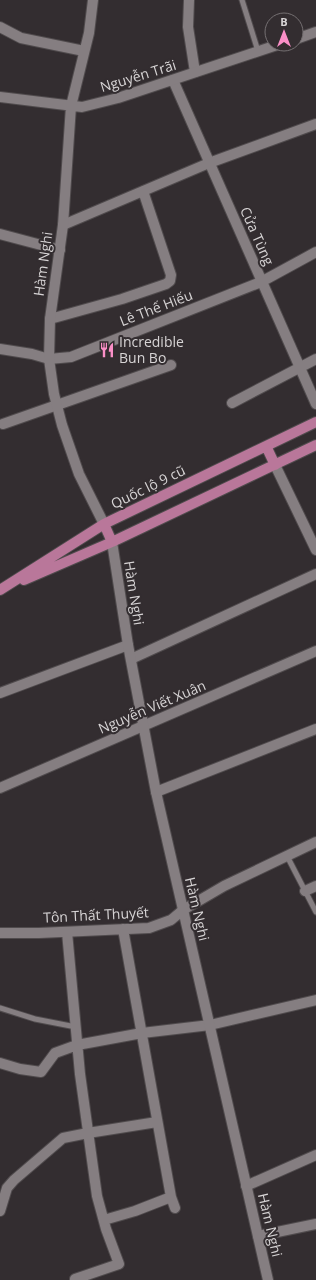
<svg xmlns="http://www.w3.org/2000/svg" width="316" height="1280" font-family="'Open Sans',sans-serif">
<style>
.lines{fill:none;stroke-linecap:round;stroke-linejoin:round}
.service-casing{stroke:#504b4d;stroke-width:7}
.minor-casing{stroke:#504b4d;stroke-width:12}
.tertiary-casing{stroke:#504b4d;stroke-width:12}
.primary-casing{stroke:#504b4d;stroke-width:12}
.service{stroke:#857e81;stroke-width:5}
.minor{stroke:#857e81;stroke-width:10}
.tertiary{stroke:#857e81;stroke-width:10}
.primary{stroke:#b9779a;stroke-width:10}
.labels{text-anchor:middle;stroke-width:4;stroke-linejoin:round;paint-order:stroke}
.street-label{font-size:14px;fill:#d7d4d5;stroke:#332d30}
.poi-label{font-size:14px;fill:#d7d4d5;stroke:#332d30;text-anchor:start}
</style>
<rect width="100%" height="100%" fill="#332d30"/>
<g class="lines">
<!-- service casing -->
<g class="service-casing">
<path id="service" d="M 242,0 L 258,51
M 287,856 L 316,912
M 0,1008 L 35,1019 L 76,1027"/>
</g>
<!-- minor casing -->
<g class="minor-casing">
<path id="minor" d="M 189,0 L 188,27 L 195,72
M 0,27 L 21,38 L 84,51
M 173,80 L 316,404
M 63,225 L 209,163 L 316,124
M 0,234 L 60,250
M 50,319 L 122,299 L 166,284 L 170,281 L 171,275 L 143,191
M 0,349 L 32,354 L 49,359 L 71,357 L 261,282 L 316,252
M 232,403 L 316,359
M 3,424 L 171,365
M 275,465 L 316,550
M 131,659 L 316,574
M 0,693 L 128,645
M 0,788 L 316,651
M 156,792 L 316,729
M 305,891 L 316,886
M 123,929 L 171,1197 L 175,1208
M 67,932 L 80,1074 L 97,1196 L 106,1229 L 119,1264 L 75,1279
M 0,933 L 39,933 L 149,928 L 171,920 L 183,910 L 224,886 L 316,842
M 0,1063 L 20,1069 L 41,1072 L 55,1053 L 77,1045 L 142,1033 L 210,1025 L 316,1000
M 246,1186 L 316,1155
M 0,1211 L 7,1188 L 14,1180 L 63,1138 L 88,1133 L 157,1122
M 104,1220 L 135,1211 L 171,1197
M 258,1236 L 316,1224"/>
</g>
<!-- tertiary casing -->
<g class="tertiary-casing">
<path id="tertiary" d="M 93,0 L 89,33 L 71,106 L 63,225 L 50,319 L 49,359 L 54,394 L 62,425 L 79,474 L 104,524
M 296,39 L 316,32
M 0,97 L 82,107 L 118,98 L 280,44
M 112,542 L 128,645 L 156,792 L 268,1280"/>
</g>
<!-- primary casing -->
<g class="primary-casing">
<path id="primary" d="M 266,446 L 275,465
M 104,524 L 112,542
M 24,580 L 112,542 L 316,445
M 0,590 L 104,524 L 316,422"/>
</g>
<!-- service -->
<use href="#service" class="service"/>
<!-- minor -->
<use href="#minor" class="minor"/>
<!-- tertiary -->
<use href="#tertiary" class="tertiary"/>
<!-- primary -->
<use href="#primary" class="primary"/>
</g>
<!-- icons -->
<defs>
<g id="restaurant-bare" transform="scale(1.2)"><path d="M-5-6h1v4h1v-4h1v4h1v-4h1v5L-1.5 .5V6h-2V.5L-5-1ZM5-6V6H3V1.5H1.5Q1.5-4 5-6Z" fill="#fa8fc7" stroke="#332d30" stroke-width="2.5" paint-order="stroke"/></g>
</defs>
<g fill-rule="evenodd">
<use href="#restaurant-bare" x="107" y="350"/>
</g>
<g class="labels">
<!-- street labels -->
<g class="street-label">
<text transform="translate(138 76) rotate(-17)" y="5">Nguyễn Trãi</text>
<text transform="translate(257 236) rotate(66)" y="5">Cửa Tùng</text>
<text transform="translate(43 264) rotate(-82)" y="5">Hàm Nghi</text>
<text transform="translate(156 308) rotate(-21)" y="5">Lê Thế Hiếu</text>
<text transform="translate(148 487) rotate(-26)" y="5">Quốc lộ 9 cũ</text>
<text transform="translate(134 593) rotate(81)" y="5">Hàm Nghi</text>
<text transform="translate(152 707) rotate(-23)" y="5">Nguyễn Viết Xuân</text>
<text transform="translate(197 909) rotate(77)" y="5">Hàm Nghi</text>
<text transform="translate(96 915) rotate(-3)" y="5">Tôn Thất Thuyết</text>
<text transform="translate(270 1225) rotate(77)" y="5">Hàm Nghi</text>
</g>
<!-- poi labels -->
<g class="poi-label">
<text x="119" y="347">Incredible<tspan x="119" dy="16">Bun Bo</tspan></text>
</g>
</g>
<!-- north arrow -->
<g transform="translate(284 32)"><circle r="19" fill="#332d30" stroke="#757072"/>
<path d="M0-3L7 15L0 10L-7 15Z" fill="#fa8fc7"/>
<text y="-6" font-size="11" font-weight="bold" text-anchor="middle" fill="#d7d4d5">B</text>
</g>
</svg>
